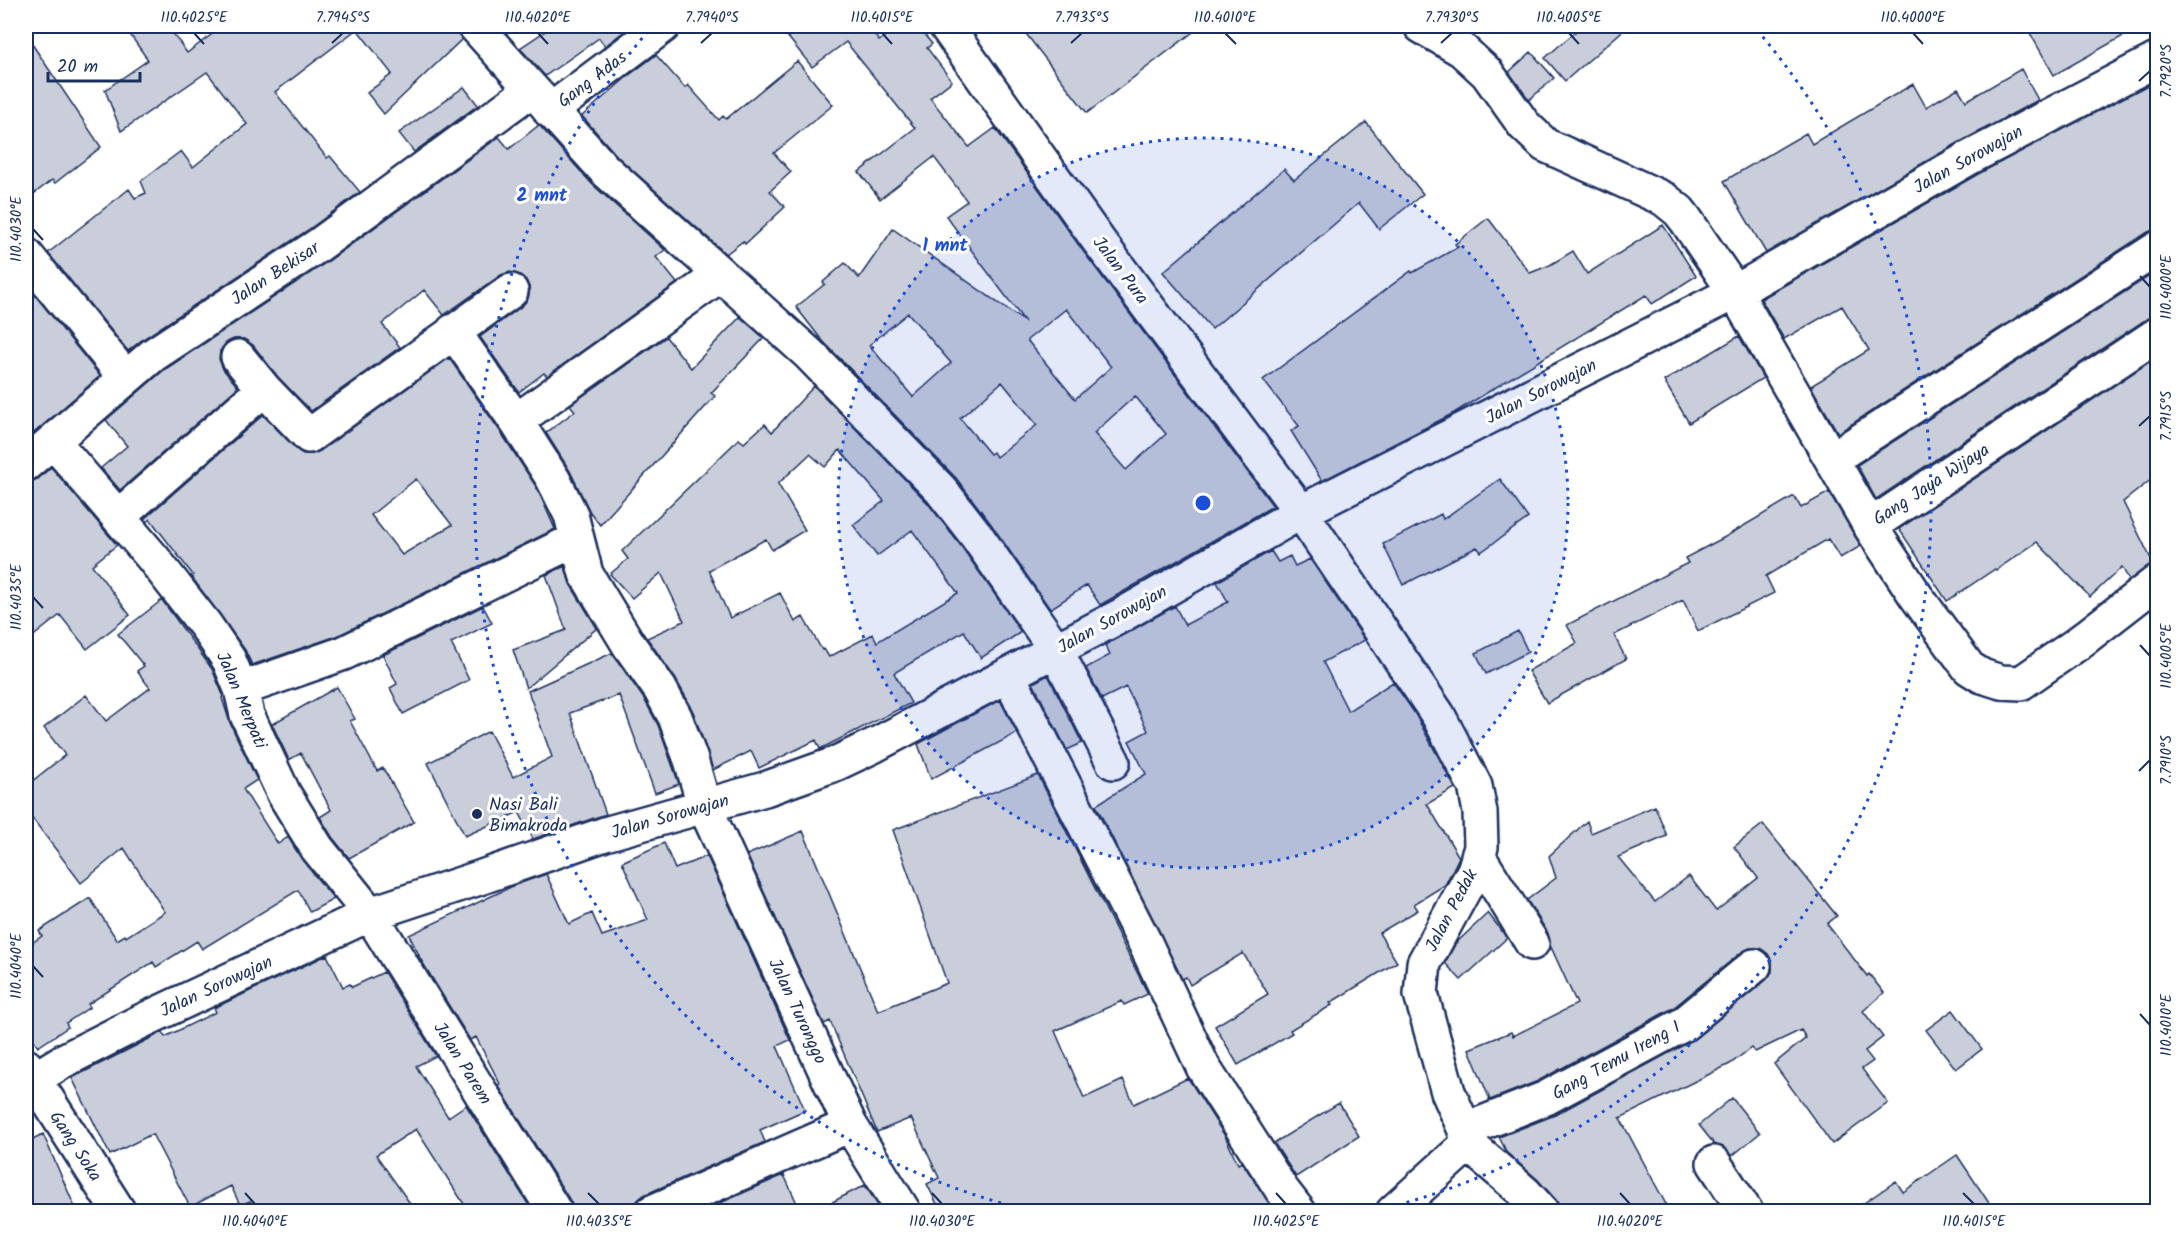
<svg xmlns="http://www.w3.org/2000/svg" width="2183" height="1237" font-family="Kalam,sans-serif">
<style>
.building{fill:#caceda;stroke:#1b2f5e;stroke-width:1.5;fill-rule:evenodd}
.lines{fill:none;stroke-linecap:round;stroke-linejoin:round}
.minor-casing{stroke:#1b2f5e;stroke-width:38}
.minor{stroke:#fff;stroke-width:33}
.ticks{fill:none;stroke:#1b2f5e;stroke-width:2}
.ring{fill:none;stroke:#1d4ed8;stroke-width:3;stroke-dasharray:3 6}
.poi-dot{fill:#1b2f5e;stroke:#fff;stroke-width:2}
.labels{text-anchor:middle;stroke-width:6;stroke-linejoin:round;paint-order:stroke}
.street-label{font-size:18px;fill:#1b2f5e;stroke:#fff}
.poi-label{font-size:18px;fill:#1b2f5e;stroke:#fff;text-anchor:start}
.centre{fill:#1d4ed8;stroke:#fff;stroke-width:3}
.ring-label{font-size:18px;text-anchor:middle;font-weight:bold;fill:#1d4ed8;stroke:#fff;stroke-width:6;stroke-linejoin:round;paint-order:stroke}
.neatline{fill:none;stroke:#1b2f5e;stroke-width:2}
.ticks-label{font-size:15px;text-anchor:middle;fill:#1b2f5e}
</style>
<rect width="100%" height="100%" fill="#fff"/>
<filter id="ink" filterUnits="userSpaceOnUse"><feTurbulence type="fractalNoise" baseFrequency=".0167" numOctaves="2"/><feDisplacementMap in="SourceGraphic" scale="12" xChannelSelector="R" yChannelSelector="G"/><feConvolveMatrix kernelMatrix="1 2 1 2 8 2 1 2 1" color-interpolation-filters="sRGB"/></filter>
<g filter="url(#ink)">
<!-- building -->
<path class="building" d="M 124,26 L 168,26 L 187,53 L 223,26 L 457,26 L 457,30 L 462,39 L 384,114 L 367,93 L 392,74 L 357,29 L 275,92 L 327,158 L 330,156 L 360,192 L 308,230 L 143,339 L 128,351 L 48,253 L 129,189 L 135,198 L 146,193 L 141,181 L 181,151 L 193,167 L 247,124 L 207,72 L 121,131 L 105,90 L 148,60 Z
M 553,26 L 631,26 L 605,46 L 599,38 L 545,76 L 520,48 Z
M 779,26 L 868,26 L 879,41 L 899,26 L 917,26 L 932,44 L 927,48 L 952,81 L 930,98 L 969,147 L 995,128 L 1083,251 L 1273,506 L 1100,605 L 1087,585 L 1050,609 L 991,524 L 956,478 L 821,339 L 796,307 L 825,284 L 823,282 L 845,263 L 859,278 L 893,229 L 1025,322 L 946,216 L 967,201 L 934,157 L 880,199 L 859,172 L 915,128 L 846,42 L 812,67 ZM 1066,309 L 1111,367 L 1075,399 L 1027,340 ZM 908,313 L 951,363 L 913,397 L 869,345 ZM 1002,382 L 1037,425 L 996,457 L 993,452 L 990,454 L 960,418 ZM 1135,396 L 1166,434 L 1126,470 L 1094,433 Z
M 1020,26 L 1201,26 L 1087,113 Z
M 1582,26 L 1628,26 L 1565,81 L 1545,58 Z
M 2026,26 L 2141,26 L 2054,75 Z
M 26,35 L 101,147 L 55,183 L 52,180 L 26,200 Z
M 1531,52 L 1554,78 L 1529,100 L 1509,72 Z
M 656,55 L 685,88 L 688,85 L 719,120 L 723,116 L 726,119 L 797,61 L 833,105 L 774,153 L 791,172 L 770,191 L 785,207 L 745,244 L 743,241 L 726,254 L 618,157 L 582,116 L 628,76 Z
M 2021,69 L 2038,100 L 1960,142 L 1766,253 L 1724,181 L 1806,133 L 1812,144 L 1913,84 L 1926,107 L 1958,88 L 1966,101 Z
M 2157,80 L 2157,229 L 2148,232 L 1838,433 L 1811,386 L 1869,350 L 1842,306 L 1784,339 L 1761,299 L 1978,174 Z
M 464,87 L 478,105 L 414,152 L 399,133 Z
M 1366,122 L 1423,194 L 1379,229 L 1359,203 L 1212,329 L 1163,272 L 1284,169 L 1294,180 Z
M 539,125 L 592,184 L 665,250 L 656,257 L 677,283 L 547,376 L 544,373 L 519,392 L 480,337 L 522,306 L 528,299 L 530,289 L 526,280 L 518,274 L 510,272 L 501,275 L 444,315 L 424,290 L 382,324 L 400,347 L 311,411 L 278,377 L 253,345 L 244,339 L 234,339 L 226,343 L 220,351 L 219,359 L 223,369 L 238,387 L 120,490 L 101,468 L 127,446 L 106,420 L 164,370 L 330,260 L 499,137 L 509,149 Z
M 1488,218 L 1530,273 L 1550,265 L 1573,251 L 1587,274 L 1663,225 L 1696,276 L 1652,304 L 1646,295 L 1454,413 L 1322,481 L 1291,431 L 1299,426 L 1263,380 L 1411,271 L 1412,273 L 1458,247 L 1455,244 Z
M 2157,271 L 2157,315 L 2148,318 L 1876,499 L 1857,465 Z
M 26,284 L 100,376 L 26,440 Z
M 740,317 L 764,338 L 711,393 L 715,396 L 600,525 L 590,512 L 570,471 L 546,433 L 575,411 L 570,405 L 666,337 L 691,368 Z
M 1739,336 L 1763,378 L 1689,423 L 1664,381 Z
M 2157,357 L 2157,475 L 2123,502 L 2153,563 L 2129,580 L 2122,567 L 2090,597 L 2037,542 L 1996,570 L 1995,569 L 1947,601 L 1899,529 Z
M 449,358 L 500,431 L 537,488 L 555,529 L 337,636 L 252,665 L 245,650 L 191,576 L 193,575 L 150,519 L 147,522 L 144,519 L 263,415 L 296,449 L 303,454 L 312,454 L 320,451 ZM 416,479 L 452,525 L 402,555 L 371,515 Z
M 814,386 L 927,502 L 961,546 L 1021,632 L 981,658 L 964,631 L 894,673 L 911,703 L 820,749 L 816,740 L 759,768 L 751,751 L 713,770 L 692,708 L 675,678 L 647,638 L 684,621 L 661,573 L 632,598 L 610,574 L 628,559 L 622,551 L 739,439 L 744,443 L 765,424 L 772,432 ZM 840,450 L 884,501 L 853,525 L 877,556 L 912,530 L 958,593 L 877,642 L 873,634 L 829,657 L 824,649 L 822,650 L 803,617 L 795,622 L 780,593 L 730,618 L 709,570 L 766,539 L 772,550 L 805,530 L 778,484 L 810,454 L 825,467 Z
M 51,467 L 117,545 L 92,565 L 130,615 L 87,649 L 60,615 L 26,642 L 26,482 L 38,479 Z
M 1500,479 L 1528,518 L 1481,552 L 1477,547 L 1403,585 L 1383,544 L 1441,514 L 1443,519 Z
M 1829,492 L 1861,546 L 1840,558 L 1828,539 L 1766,576 L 1774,593 L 1698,631 L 1683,600 L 1614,635 L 1626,659 L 1547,703 L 1528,671 L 1577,643 L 1567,625 L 1688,563 L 1685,558 L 1725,537 L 1794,496 L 1801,508 Z
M 1271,551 L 1278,562 L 1290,556 L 1295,566 L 1310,559 L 1365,640 L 1323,662 L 1348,711 L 1393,682 L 1414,712 L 1455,788 L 1427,804 L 1459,857 L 1445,885 L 1414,904 L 1418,910 L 1379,933 L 1397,962 L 1330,1003 L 1332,1005 L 1290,1030 L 1292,1033 L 1238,1065 L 1215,1026 L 1268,994 L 1243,953 L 1190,985 L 1186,977 L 1182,979 L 1096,805 L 1146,774 L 1129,741 L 1148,731 L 1126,687 L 1102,699 L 1086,668 L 1110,655 L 1105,645 L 1175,606 L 1185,625 L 1228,602 L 1217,582 Z
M 565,566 L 570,584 L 597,628 L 526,688 L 513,650 L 566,630 L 546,575 Z
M 162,600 L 212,669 L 223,695 L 222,698 L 230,723 L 257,780 L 243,789 L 278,844 L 288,837 L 302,860 L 334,899 L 310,912 L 298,890 L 202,949 L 197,941 L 156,967 L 153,962 L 88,1004 L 90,1007 L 66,1023 L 68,1027 L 38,1047 L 26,1027 L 26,947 L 42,936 L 39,931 L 90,898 L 117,940 L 125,935 L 126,937 L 165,912 L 124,848 L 81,883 L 26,810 L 26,786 L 65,755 L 44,728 L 86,695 L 106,721 L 150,688 L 137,671 L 144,666 L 118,634 Z
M 483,606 L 492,623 L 451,643 L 469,680 L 403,714 L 390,688 L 397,684 L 383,655 Z
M 1518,631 L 1528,652 L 1486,674 L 1476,653 Z
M 612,653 L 644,699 L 658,725 L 679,784 L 655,793 L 619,695 L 570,713 L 606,814 L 533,839 L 519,812 L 465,836 L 428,763 L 489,731 L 513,777 L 552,757 L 528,691 Z
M 1048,675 L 1082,743 L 1067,750 L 1033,683 Z
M 337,687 L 355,719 L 350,721 L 377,771 L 383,768 L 414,822 L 349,858 L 332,837 L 320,817 L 331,810 L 301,753 L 289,760 L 272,724 Z
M 1000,700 L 1017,733 L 931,779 L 918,744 Z
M 1038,775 L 1148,994 L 1124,1005 L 1122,1001 L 1055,1031 L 1084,1098 L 1123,1080 L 1134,1104 L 1188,1078 L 1225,1136 L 1238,1164 L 1242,1162 L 1275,1212 L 941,1212 L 927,1184 L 939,1178 L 911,1118 L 877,1132 L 830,1021 L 824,1024 L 747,855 L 803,831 L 878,1011 L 947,983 L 893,830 Z
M 1655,806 L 1667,836 L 1618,857 L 1655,902 L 1689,876 L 1716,911 L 1758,878 L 1734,847 L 1763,824 L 1837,916 L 1827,924 L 1867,976 L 1869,974 L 1884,993 L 1863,1011 L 1883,1037 L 1865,1051 L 1873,1061 L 1862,1069 L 1888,1103 L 1832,1144 L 1774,1064 L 1806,1038 L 1801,1030 L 1755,1052 L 1751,1048 L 1730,1064 L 1620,1118 L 1670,1212 L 1560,1212 L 1556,1200 L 1537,1179 L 1507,1153 L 1499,1137 L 1555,1115 L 1693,1040 L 1766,980 L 1772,972 L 1772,962 L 1768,954 L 1760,948 L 1750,948 L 1742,952 L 1673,1008 L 1538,1081 L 1490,1100 L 1469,1049 L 1511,1032 L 1513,1036 L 1577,1004 L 1550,945 L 1548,933 L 1527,900 L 1556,878 L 1549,856 L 1587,821 L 1591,833 Z
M 664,843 L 675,869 L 707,856 L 790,1040 L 777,1046 L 805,1110 L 760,1130 L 765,1142 L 644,1195 L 637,1201 L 634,1212 L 574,1212 L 571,1202 L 498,1085 L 500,1084 L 476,1037 L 470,1040 L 418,955 L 419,955 L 409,935 L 515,885 L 546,874 L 569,924 L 592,913 L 602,936 L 648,920 L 622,862 Z
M 1488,913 L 1507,938 L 1461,980 L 1445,963 L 1456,943 Z
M 327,955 L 343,987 L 350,984 L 352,987 L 384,972 L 436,1056 L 416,1066 L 448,1117 L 466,1105 L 533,1212 L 469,1212 L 416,1129 L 376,1155 L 416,1212 L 258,1212 L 250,1201 L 240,1205 L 231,1186 L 190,1207 L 152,1134 L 110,1155 L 72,1078 L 163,1032 L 165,1037 L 216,1012 L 214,1008 Z
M 1953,1010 L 1982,1049 L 1956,1069 L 1926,1030 Z
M 1732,1098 L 1760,1133 L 1732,1156 L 1723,1147 L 1715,1145 L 1699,1125 Z
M 1339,1103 L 1359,1136 L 1296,1177 L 1274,1143 Z
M 43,1134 L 77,1212 L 26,1212 L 26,1142 Z
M 1957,1155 L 1995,1212 L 1851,1212 L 1896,1181 L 1903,1192 Z
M 784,1175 L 801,1212 L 700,1212 Z
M 865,1185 L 882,1212 L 813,1212 Z"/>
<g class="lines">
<!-- minor casing -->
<g class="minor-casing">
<path id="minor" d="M 475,26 L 605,170 L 809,354 L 941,490 L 976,535 L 1056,650 L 1113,762
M 946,26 L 1098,240 L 1301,512 L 1438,715 L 1475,786 L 1480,812 L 1481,847 L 1474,871 L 1424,963 L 1421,994 L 1448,1092 L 1465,1130 L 1468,1144 L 1525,1193 L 1542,1212
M 1421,26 L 1462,50 L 1487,73 L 1524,125 L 1545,145 L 1664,199 L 1679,211 L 1686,220 L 1735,292 L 1870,526 L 2158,334
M 550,111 L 663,26
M 26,255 L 126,378
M 720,275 L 516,421 L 553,479 L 571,515 L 586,574 L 629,645 L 660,689 L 675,717 L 691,760 L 704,805 L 850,1125 L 904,1212
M 453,331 L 516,421
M 238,357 L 264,389
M 53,441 L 153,558 L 206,626 L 229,660 L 241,689 L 247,715 L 284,794 L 317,848 L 370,914 L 555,1212
M 1832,459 L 2158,248
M 26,464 L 153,355 L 319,245 L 531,90
M 119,516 L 264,389 L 309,436 L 511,291
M 1870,526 L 1916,596 L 1969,668 L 1982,676 L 2001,682 L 2021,683 L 2077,644 L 2158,581
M 1008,675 L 1145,943 L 1203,1067 L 1282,1190 L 1299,1212
M 241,689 L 344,653 L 577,539
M 1478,856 L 1532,943
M 26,1066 L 119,1212
M 26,1084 L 65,1060 L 140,1022 L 370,914 L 479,878 L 605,834 L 765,789 L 835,764 L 875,745 L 1122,615 L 1301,512 L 1735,292 L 1969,158 L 2158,59
M 1465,1130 L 1546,1098 L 1684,1024 L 1754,966
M 1714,1163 L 1746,1212
M 652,1212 L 850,1125
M 1393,1212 L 1468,1144"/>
</g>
<!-- minor -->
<use href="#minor" class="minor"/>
</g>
</g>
<!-- ticks -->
<path class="ticks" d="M 194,33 L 204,44M 538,33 L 548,44M 882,33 L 892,44M 1225,33 L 1236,44M 1569,33 L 1579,44M 1913,33 L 1923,44M 332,43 L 343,33M 701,43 L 712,33M 1071,43 L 1082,33M 1441,43 L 1452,33M 2139,81 L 2150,71M 33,229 L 43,240M 2140,276 L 2150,287M 2139,426 L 2150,416M 33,597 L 43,608M 2140,645 L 2150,656M 2139,771 L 2150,760M 33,966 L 43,977M 2140,1014 L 2150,1025M 245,1193 L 255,1204M 588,1193 L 599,1204M 932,1193 L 942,1204M 1276,1193 L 1286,1204M 1620,1193 L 1630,1204M 1963,1193 L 1974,1204"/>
<!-- distance rings -->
<circle cx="1203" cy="503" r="365" fill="#1d4ed8" fill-opacity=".12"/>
<g class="ring">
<circle cx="1203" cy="503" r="365"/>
<path d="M1027 1210A729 729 0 0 1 649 30M1757 30A729 729 0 0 1 1379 1210"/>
</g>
<!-- markers -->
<circle class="poi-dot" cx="477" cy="814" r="6"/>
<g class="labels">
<!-- street labels -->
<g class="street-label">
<text transform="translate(592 79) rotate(-37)" y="6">Gang Adas</text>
<text transform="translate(1968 159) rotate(-29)" y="6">Jalan Sorowajan</text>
<text transform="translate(1121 270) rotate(53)" y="6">Jalan Pura</text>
<text transform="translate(275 273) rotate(-33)" y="6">Jalan Bekisar</text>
<text transform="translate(1541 391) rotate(-27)" y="6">Jalan Sorowajan</text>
<text transform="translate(1931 484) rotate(-33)" y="6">Gang Jaya Wijaya</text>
<text transform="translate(1112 619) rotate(-29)" y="6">Jalan Sorowajan</text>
<text transform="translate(242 700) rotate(67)" y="6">Jalan Merpati</text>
<text transform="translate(670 816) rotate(-16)" y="6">Jalan Sorowajan</text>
<text transform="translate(1451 910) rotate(-62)" y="6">Jalan Pedak</text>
<text transform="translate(216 986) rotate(-25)" y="6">Jalan Sorowajan</text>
<text transform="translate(798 1011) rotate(65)" y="6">Jalan Turonggo</text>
<text transform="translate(1616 1060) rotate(-29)" y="6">Gang Temu Ireng I</text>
<text transform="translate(463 1063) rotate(58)" y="6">Jalan Parem</text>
<text transform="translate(76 1146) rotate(57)" y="6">Gang Soka</text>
</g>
<!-- poi labels -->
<g class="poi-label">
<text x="489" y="810">Nasi Bali<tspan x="489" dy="21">Bimakroda</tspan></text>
</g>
</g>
<circle cx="1203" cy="503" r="9" class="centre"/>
<g class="ring-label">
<text x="542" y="201">2 mnt</text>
<text x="945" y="251">1 mnt</text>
</g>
<!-- margin -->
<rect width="2183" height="1237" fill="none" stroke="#fff" stroke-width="66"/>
<!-- scale -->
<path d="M48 72v9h92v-9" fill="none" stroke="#1b2f5e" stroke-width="3"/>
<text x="57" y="72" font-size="18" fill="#1b2f5e" stroke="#ffffff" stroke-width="4.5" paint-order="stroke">20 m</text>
<rect x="33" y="33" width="2117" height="1171" class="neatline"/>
<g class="ticks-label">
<text x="194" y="22">110.4025°E</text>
<text x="343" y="22">7.7945°S</text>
<text x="538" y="22">110.4020°E</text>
<text x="712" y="22">7.7940°S</text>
<text x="882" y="22">110.4015°E</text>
<text x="1082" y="22">7.7935°S</text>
<text x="1225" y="22">110.4010°E</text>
<text x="1452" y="22">7.7930°S</text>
<text x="1569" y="22">110.4005°E</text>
<text x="1913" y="22">110.4000°E</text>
<text transform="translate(2166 71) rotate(-90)" y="5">7.7920°S</text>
<text transform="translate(16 229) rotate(-90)" y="5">110.4030°E</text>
<text transform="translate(2166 287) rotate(-90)" y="5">110.4000°E</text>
<text transform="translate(2166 416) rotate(-90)" y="5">7.7915°S</text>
<text transform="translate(16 597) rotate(-90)" y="5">110.4035°E</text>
<text transform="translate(2166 656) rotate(-90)" y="5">110.4005°E</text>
<text transform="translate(2166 760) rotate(-90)" y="5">7.7910°S</text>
<text transform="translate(16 966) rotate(-90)" y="5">110.4040°E</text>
<text transform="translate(2166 1025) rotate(-90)" y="5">110.4010°E</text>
<text x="255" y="1226">110.4040°E</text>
<text x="599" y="1226">110.4035°E</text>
<text x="942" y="1226">110.4030°E</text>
<text x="1286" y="1226">110.4025°E</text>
<text x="1630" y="1226">110.4020°E</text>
<text x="1974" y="1226">110.4015°E</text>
</g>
</svg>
